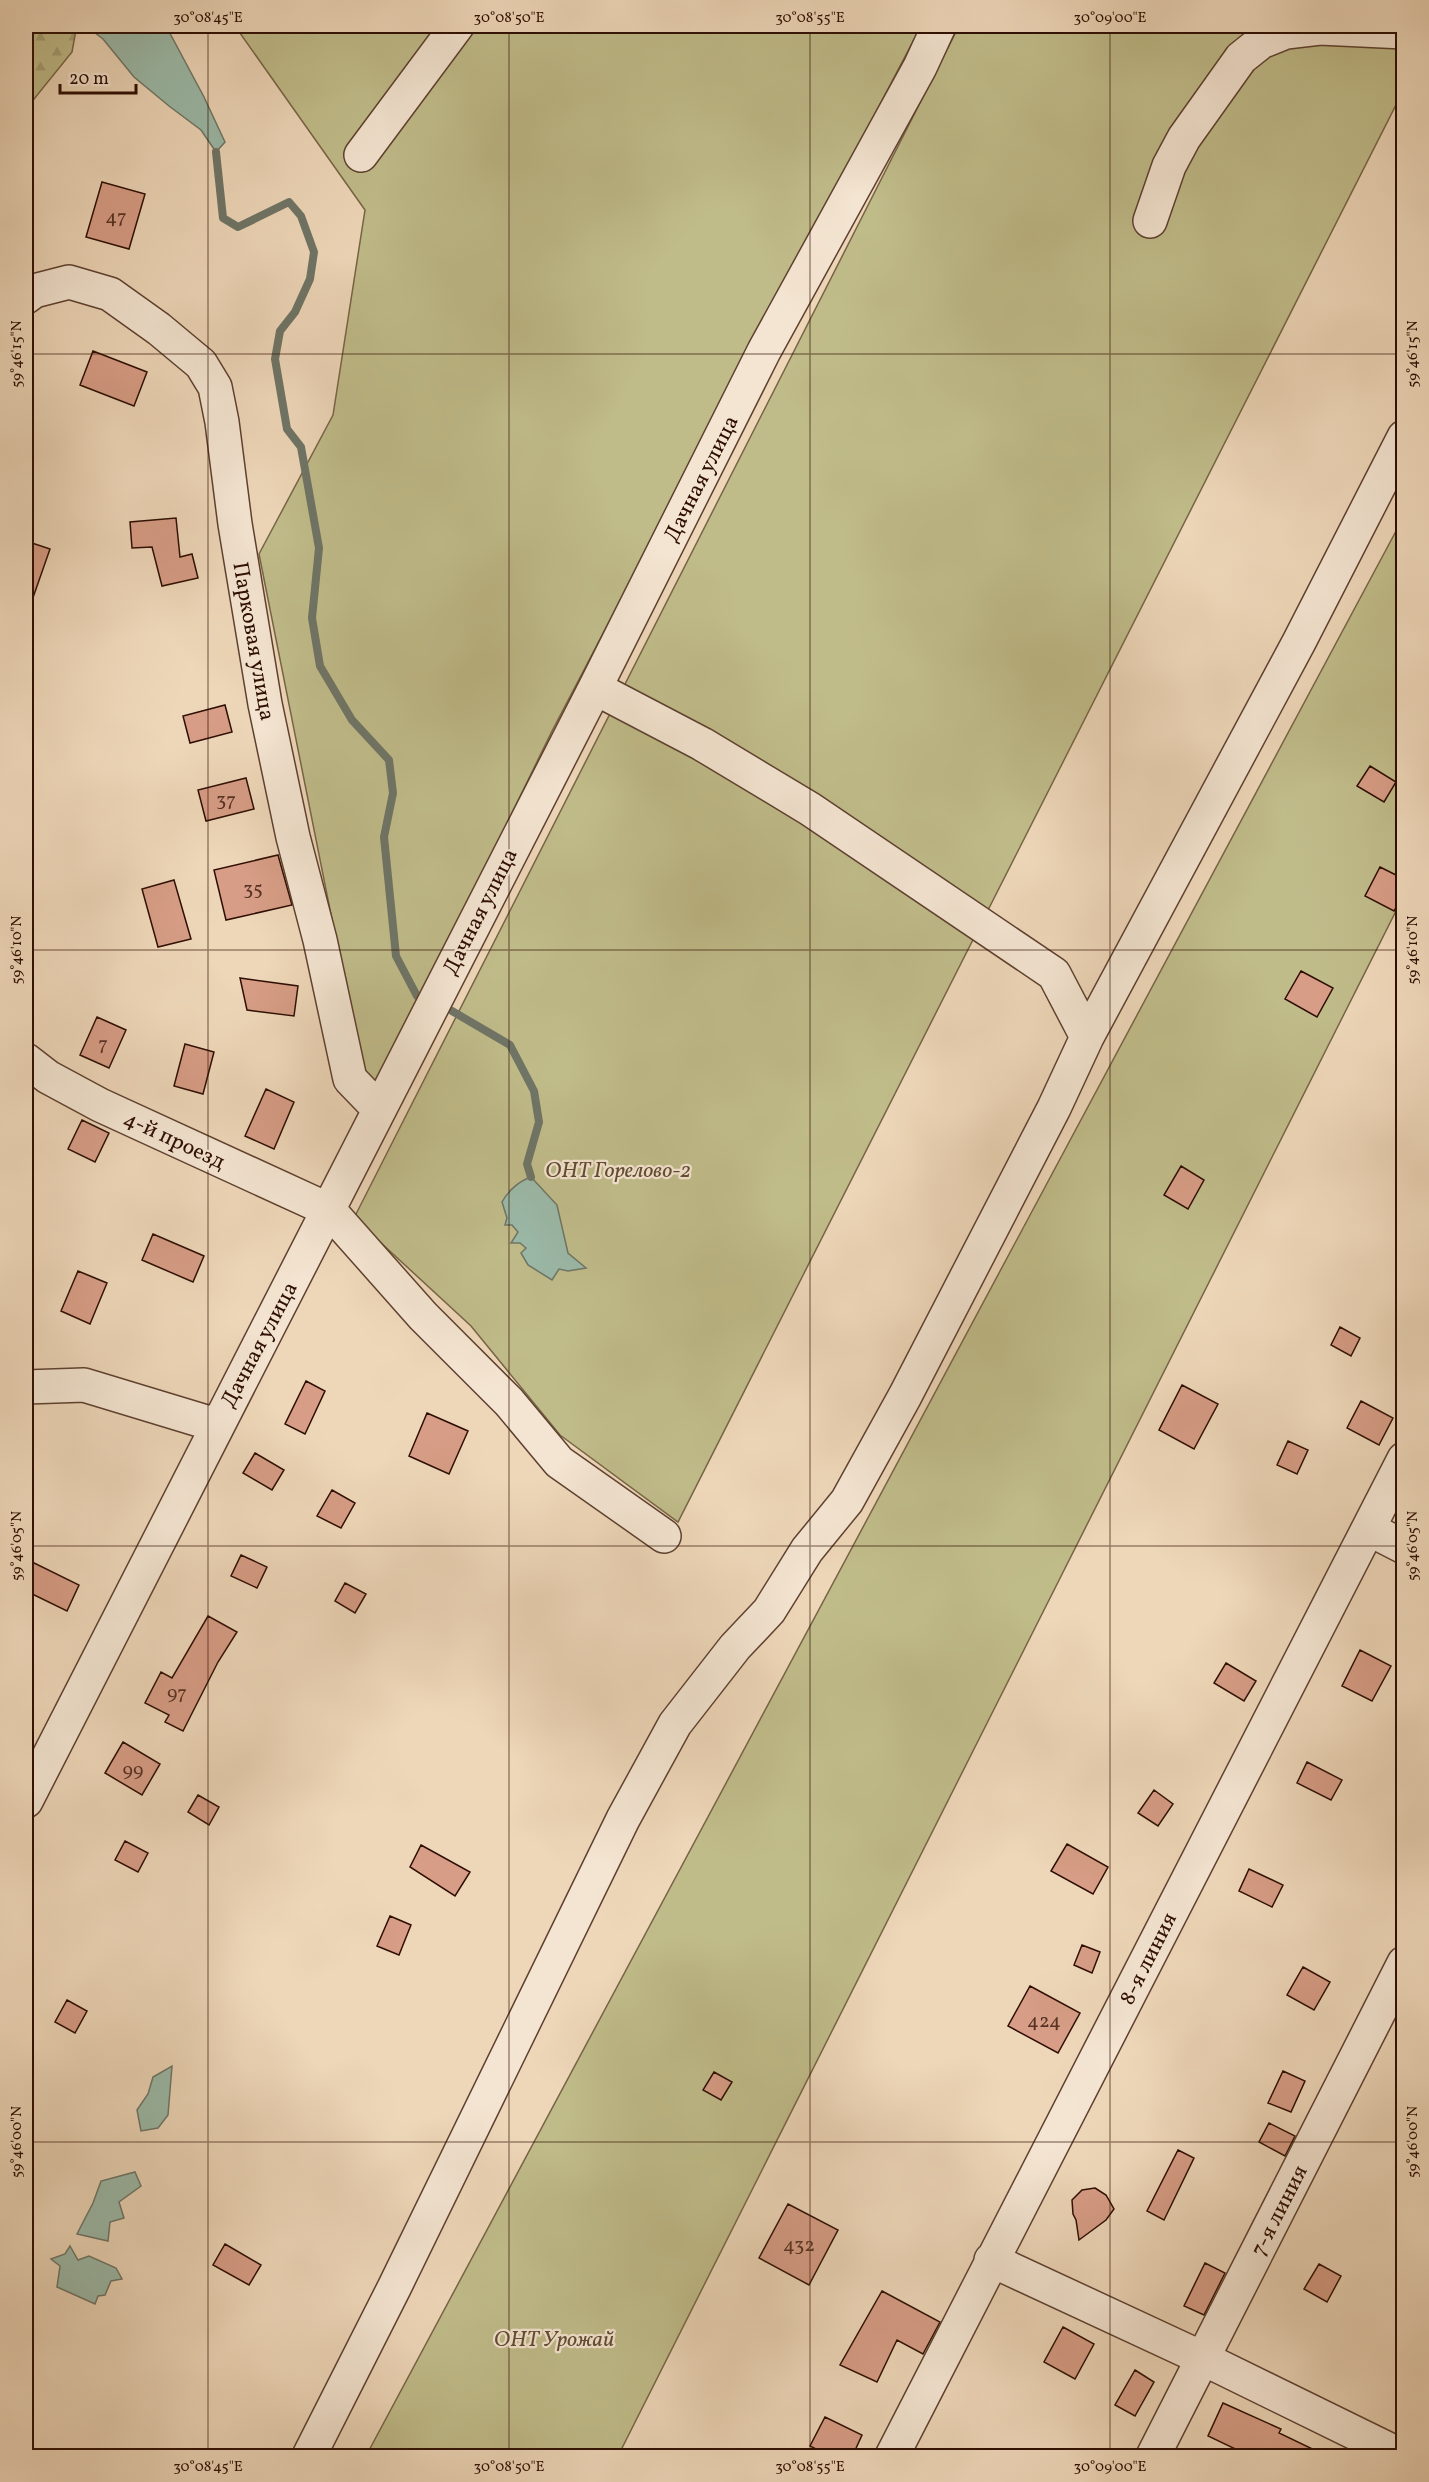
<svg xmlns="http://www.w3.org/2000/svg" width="1429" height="2482" font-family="Vollkorn,serif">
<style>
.forest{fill:url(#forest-firs);stroke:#776546;stroke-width:1.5}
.garden{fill:#c0bc8a;stroke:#776546;stroke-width:1.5}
.water{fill:#9bbaa9;stroke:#6f7567;stroke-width:1.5}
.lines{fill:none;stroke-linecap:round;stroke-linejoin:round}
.stream{stroke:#6f7567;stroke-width:8}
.building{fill:#d79d86;stroke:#2e0e03;stroke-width:1.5}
.minor-casing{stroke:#5e4030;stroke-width:36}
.minor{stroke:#f4e5d2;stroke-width:33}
.ticks{fill:none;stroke:#2e0e03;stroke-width:1.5;stroke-opacity:0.45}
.labels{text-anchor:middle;stroke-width:4.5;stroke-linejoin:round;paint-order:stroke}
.number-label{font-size:20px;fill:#583224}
.street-label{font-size:22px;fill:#2e0e03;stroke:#f4e5d2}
.park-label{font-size:22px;font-style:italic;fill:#614b32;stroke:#f4e5d2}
.neatline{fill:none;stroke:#2e0e03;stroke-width:2}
.ticks-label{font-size:15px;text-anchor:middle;fill:#2e0e03}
</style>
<defs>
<pattern id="forest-firs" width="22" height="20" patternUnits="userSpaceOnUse" patternTransform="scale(1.5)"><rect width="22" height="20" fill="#c0bc8a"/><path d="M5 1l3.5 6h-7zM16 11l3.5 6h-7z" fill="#a5a075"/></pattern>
</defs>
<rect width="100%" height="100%" fill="#eed7b9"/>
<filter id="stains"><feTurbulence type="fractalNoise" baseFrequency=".00333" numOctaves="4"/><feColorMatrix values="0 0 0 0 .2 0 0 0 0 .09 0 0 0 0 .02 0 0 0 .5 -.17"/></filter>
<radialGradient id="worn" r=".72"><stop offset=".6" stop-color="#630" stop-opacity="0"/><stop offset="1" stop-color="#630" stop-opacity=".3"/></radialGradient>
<!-- forest -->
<path class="forest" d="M 26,26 L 73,26 L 76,30 L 72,52 L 26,109 Z"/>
<!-- garden -->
<path class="garden" d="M 235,26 L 921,26 L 552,731 L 378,1088 L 361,1065 L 259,554 L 333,415 L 365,210 Z
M 959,26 L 1241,26 L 1246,28 L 1248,26 L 1403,26 L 1403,91 L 678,1522 L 560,1435 L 471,1326 L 354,1218 Z
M 1403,518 L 1403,897 L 618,2456 L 366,2456 Z"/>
<!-- water -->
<path class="water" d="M 86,26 L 166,26 L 204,97 L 225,142 L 216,152 L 201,130 L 169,106 L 134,77 L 103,39 Z
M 531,1177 L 557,1205 L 568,1253 L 586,1268 L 568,1271 L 559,1269 L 552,1280 L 528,1265 L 521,1253 L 526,1248 L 520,1243 L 511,1243 L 518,1232 L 512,1225 L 505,1225 L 507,1218 L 502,1202 C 508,1191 519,1181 531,1177 Z
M 172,2066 L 168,2115 L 158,2128 L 141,2131 L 137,2110 L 148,2094 L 153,2077 Z
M 135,2172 L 141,2186 L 119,2202 L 124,2218 L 110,2222 L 108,2241 L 77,2234 L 93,2203 L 101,2181 Z
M 70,2246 L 78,2260 L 89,2256 L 116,2268 L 122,2279 L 111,2281 L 105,2295 L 98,2296 L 95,2304 L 57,2287 L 60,2266 L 51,2259 L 65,2254 Z"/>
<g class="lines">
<!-- stream -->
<path class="stream" d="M 216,152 L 223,218 L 238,227 L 289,202 L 301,216 L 314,252 L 310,279 L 295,312 L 280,331 L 275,359 L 287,429 L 301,447 L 319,548 L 312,618 L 320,666 L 352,720 L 389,760 L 393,793 L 384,837 L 396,956 L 417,996
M 452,1011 L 510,1045 L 534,1091 L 539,1122 L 527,1164 L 531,1177"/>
</g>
<!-- building -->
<path class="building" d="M 102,182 L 145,194 L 129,249 L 86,237 Z
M 93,351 L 147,372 L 134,406 L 80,385 Z
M 176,518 L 180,557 L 192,554 L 198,578 L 162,586 L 152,547 L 132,548 L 130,522 Z
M 26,541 L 50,549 L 29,609 L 26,609 Z
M 225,705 L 232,732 L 190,743 L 183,716 Z
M 1370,766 L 1396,782 L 1384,802 L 1357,786 Z
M 246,778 L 254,809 L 206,821 L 198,790 Z
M 278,855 L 292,905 L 226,920 L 214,870 Z
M 1380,867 L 1404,879 L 1404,893 L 1394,911 L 1365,896 Z
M 174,880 L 191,939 L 158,947 L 142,889 Z
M 1301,971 L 1333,988 L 1317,1017 L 1285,999 Z
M 240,978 L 298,986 L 294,1016 L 247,1010 Z
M 97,1017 L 126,1030 L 109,1068 L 80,1055 Z
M 185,1044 L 214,1052 L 203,1094 L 174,1086 Z
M 266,1089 L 294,1102 L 274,1149 L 245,1136 Z
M 82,1120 L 109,1133 L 95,1162 L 68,1149 Z
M 1181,1166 L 1204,1180 L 1188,1209 L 1164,1195 Z
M 153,1234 L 204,1256 L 193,1282 L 142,1260 Z
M 78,1271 L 107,1283 L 90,1324 L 61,1311 Z
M 1340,1327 L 1360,1338 L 1351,1356 L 1331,1345 Z
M 306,1381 L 325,1391 L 305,1434 L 285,1424 Z
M 1182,1385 L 1218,1404 L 1194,1449 L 1159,1430 Z
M 1361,1401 L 1393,1418 L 1379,1445 L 1347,1428 Z
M 427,1413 L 468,1431 L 449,1474 L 409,1456 Z
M 1288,1441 L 1308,1450 L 1297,1474 L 1277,1465 Z
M 255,1453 L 284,1470 L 272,1490 L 243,1473 Z
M 332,1490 L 355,1503 L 341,1528 L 317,1516 Z
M 241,1555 L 267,1567 L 257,1588 L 231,1576 Z
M 26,1559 L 79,1585 L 67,1611 L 26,1591 Z
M 345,1583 L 366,1594 L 355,1613 L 335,1601 Z
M 208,1616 L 237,1632 L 218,1662 L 183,1731 L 165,1722 L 169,1715 L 145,1703 L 161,1672 L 172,1678 Z
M 1360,1650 L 1391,1666 L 1372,1701 L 1342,1686 Z
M 1226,1663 L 1256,1681 L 1244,1701 L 1214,1683 Z
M 123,1742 L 160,1764 L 142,1795 L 105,1773 Z
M 1307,1762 L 1342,1780 L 1331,1800 L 1297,1783 Z
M 1154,1790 L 1173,1804 L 1158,1826 L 1138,1813 Z
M 198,1795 L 219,1807 L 209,1825 L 188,1812 Z
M 125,1841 L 148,1853 L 138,1872 L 115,1860 Z
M 1067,1844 L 1108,1867 L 1093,1894 L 1051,1871 Z
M 421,1845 L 470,1872 L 455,1896 L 410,1867 Z
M 1249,1869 L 1283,1885 L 1272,1907 L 1239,1891 Z
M 390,1916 L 411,1925 L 399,1955 L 377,1946 Z
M 1082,1945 L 1100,1952 L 1092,1973 L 1074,1965 Z
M 1303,1967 L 1330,1982 L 1314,2010 L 1287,1995 Z
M 1030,1986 L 1080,2013 L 1058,2053 L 1008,2026 Z
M 67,2000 L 87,2011 L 75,2033 L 55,2022 Z
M 1283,2071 L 1305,2081 L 1291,2112 L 1268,2103 Z
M 714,2072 L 732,2082 L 721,2100 L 703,2090 Z
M 1269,2123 L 1295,2136 L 1285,2156 L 1259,2142 Z
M 1178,2150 L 1194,2158 L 1164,2220 L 1147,2211 Z
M 1095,2188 L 1106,2195 L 1114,2209 L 1106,2220 L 1079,2240 L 1076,2220 L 1073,2214 L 1072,2200 L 1082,2190 Z
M 788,2204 L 838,2230 L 809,2285 L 759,2258 Z
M 225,2244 L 261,2265 L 249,2285 L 213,2265 Z
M 1205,2263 L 1225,2273 L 1204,2315 L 1184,2306 Z
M 1319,2264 L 1341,2276 L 1327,2302 L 1304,2289 Z
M 882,2291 L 940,2322 L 923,2354 L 897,2340 L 877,2382 L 840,2365 Z
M 1063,2327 L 1094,2344 L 1075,2379 L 1044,2362 Z
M 1135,2370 L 1154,2382 L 1135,2416 L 1115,2405 Z
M 1223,2403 L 1281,2429 L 1279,2433 L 1329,2457 L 1252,2457 L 1208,2436 Z
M 825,2417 L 862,2435 L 852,2457 L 831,2457 L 810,2446 Z"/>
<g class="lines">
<!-- minor casing -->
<g class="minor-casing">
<path id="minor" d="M 361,155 L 457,26
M 1150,221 L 1169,166 L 1184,138 L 1241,58 L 1261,42 L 1286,32 L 1320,28 L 1404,32
M 26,297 L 34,291 L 69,282 L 110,294 L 159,329 L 201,364 L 215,387 L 222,422 L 235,524 L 265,704 L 293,837 L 320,940 L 350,1079 L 378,1108
M 595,688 L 702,744 L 810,809 L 1054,974 L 1087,1037
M 26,1060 L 48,1077 L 100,1105 L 329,1210 L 423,1316 L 509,1402 L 559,1462 L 664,1536
M 26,1387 L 84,1385 L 216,1425
M 1369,1529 L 1404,1547
M 26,1801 L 595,688 L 764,351 L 920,67 L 939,26
M 991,2260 L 1202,2358 L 1402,2456
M 309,2456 L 395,2286 L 623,1819 L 675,1724 L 735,1647 L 769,1611 L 807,1550 L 847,1501 L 905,1396 L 1054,1108 L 1087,1037 L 1299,642 L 1404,437
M 892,2456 L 1404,1459
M 1153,2456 L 1404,1963"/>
</g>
<!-- minor -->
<use href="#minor" class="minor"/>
</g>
<!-- ticks -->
<path class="ticks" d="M 208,26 L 208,2456M 509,26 L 509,2456M 810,26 L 810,2456M 1110,26 L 1110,2456M 26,354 L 1404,354M 26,950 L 1404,950M 26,1546 L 1404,1546M 26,2142 L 1404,2142"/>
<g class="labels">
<!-- number labels -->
<g class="number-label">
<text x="116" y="223">47</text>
<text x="226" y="806">37</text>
<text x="253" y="895">35</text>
<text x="103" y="1050">7</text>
<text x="177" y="1699">97</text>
<text x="133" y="1776">99</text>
<text x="1044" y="2027">424</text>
<text x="799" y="2251">432</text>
</g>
<!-- street labels -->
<g class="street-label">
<text transform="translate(700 478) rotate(-63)" y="8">Дачная улица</text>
<text transform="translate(255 641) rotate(80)" y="8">Парковая улица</text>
<text transform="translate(479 911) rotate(-63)" y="8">Дачная улица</text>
<text transform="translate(175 1139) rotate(25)" y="8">4-й проезд</text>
<text transform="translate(258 1344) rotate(-62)" y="8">Дачная улица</text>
<text transform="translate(1147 1958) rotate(-63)" y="8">8-я линия</text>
<text transform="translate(1278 2210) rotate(-63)" y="8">7-я линия</text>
</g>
<!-- park labels -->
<g class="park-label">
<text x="618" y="1177">ОНТ Горелово-2</text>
<text x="554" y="2346">ОНТ Урожай</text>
</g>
</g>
<!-- margin -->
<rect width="1429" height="2482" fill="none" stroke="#eed7b9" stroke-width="66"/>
<!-- scale -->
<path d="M60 84v9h76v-9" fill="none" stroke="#2e0e03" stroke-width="3"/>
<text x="69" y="84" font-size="18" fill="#2e0e03" stroke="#f4e5d2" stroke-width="4.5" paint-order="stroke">20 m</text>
<rect x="33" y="33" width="1363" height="2416" class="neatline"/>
<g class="ticks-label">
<text x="208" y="22">30°08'45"E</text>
<text x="509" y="22">30°08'50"E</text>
<text x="810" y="22">30°08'55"E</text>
<text x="1110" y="22">30°09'00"E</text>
<text transform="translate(16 354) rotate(-90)" y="5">59°46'15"N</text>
<text transform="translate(1412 354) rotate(-90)" y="5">59°46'15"N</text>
<text transform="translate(16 950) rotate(-90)" y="5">59°46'10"N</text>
<text transform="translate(1412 950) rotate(-90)" y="5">59°46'10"N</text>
<text transform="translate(16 1546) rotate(-90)" y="5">59°46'05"N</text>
<text transform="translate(1412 1546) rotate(-90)" y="5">59°46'05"N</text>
<text transform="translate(16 2142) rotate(-90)" y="5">59°46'00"N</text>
<text transform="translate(1412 2142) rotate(-90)" y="5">59°46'00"N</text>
<text x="208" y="2471">30°08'45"E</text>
<text x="509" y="2471">30°08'50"E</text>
<text x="810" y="2471">30°08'55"E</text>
<text x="1110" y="2471">30°09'00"E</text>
</g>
<rect width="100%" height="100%" filter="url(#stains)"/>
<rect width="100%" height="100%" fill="url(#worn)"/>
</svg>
